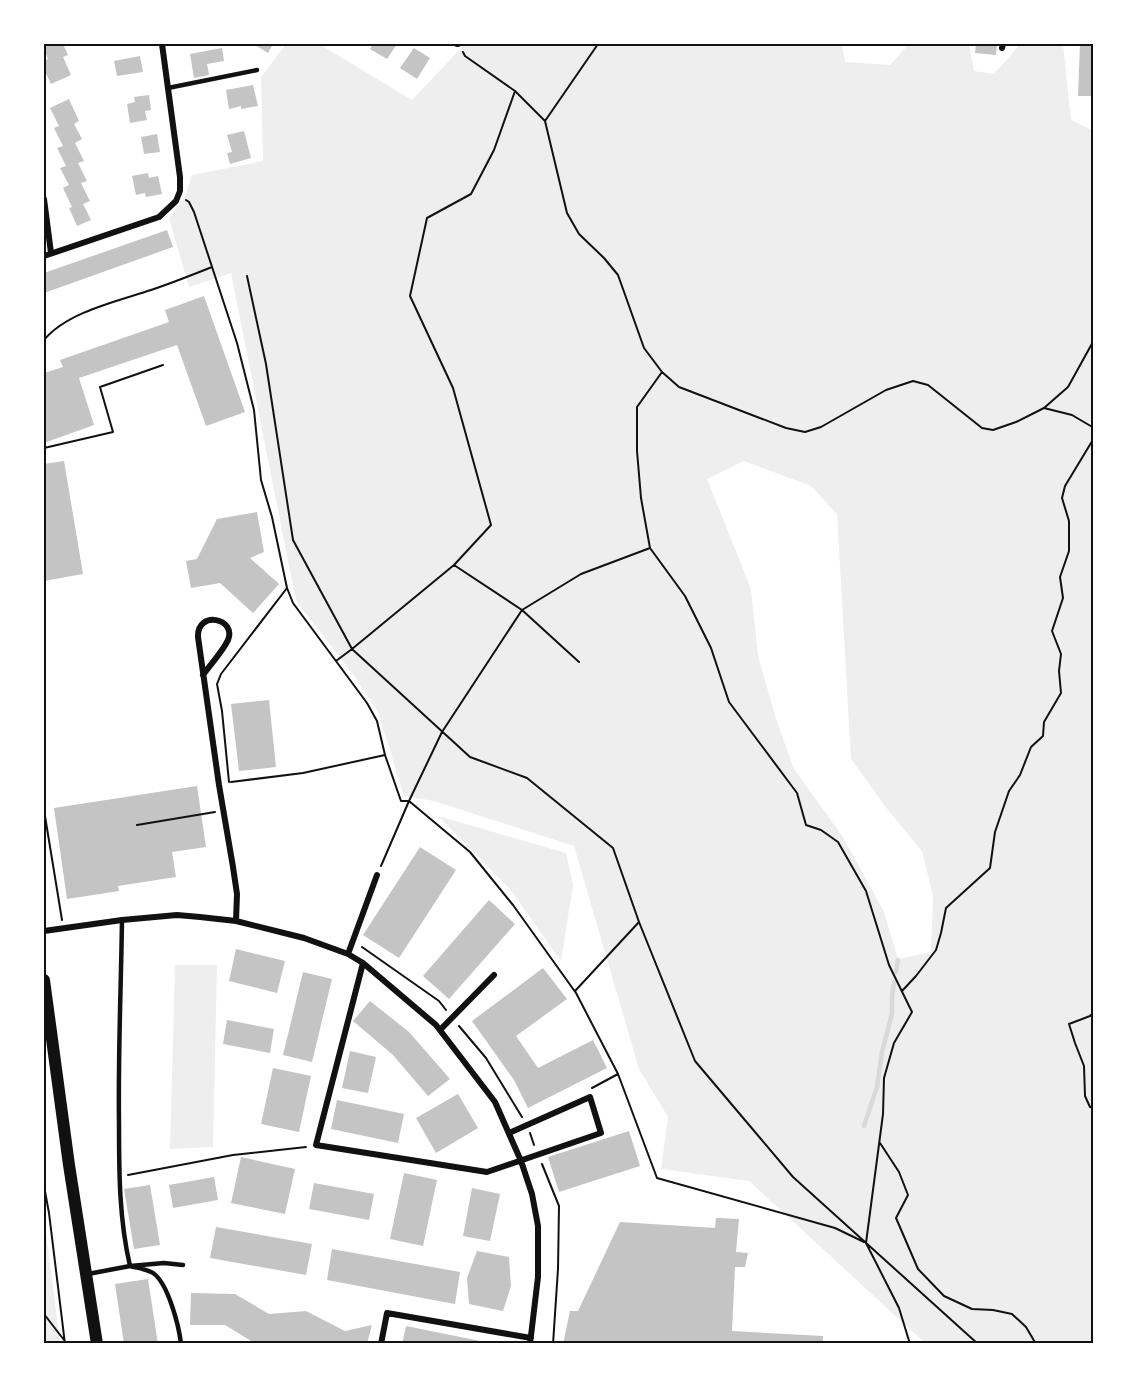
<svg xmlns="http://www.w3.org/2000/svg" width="1137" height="1387" font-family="'Open Sans',sans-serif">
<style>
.green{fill:#eee;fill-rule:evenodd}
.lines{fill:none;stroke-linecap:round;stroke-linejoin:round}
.stream{stroke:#d9d9d9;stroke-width:4.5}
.building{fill:#c4c4c4}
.path{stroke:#111;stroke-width:2}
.service{stroke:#111;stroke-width:4.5}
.minor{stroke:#111;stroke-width:6}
.secondary{stroke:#111;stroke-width:12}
.neatline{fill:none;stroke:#111;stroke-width:2}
</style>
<rect width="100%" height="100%" fill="#fff"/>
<!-- green -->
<path class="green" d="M 286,44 L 319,44 L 412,100 L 465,44 L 842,44 L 845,62 L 890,65 L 909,44 L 969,44 L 974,71 L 994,74 L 1017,48 L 1019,44 L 1063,44 L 1071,120 L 1094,131 L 1093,1343 L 925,1343 L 749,1181 L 661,1169 L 668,1117 L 639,1069 L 574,846 L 434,801 L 404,796 L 378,712 L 355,677 L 297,602 L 293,586 L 231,273 L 189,287 L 169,218 L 185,197 L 192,175 L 263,161 L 261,77 ZM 744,461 L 811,486 L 837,514 L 851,759 L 888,810 L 922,851 L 933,896 L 931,952 L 898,959 L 884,912 L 843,837 L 794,769 L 777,722 L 758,656 L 751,589 L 707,479 Z
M 438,816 L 566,853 L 573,885 L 561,961 L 510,889 Z
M 175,965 L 217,965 L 213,1147 L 170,1149 Z
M 44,1232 L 46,1232 L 60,1343 L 44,1343 Z"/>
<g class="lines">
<!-- stream -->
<path class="stream" d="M 896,972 L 898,960
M 864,1126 L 877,1087 L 882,1052 L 892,1014 L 892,997 L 894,982"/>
</g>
<!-- building -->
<path class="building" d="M 44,44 L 63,44 L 68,55 L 63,57 L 71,75 L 51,84 L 44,69 L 44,61 L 48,59 L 44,49 Z
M 256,44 L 273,44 L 268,53 L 255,45 Z
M 373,44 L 397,44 L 387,59 L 370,49 Z
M 976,44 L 997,44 L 996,55 L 975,53 Z
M 1080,44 L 1094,44 L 1094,96 L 1078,96 Z
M 222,48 L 224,61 L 207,64 L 209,75 L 194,78 L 190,54 Z
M 414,48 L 430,58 L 417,79 L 400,68 Z
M 140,56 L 143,72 L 117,76 L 114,61 Z
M 253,85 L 258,106 L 241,109 L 241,106 L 229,109 L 226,90 Z
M 149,95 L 151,110 L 145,111 L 147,120 L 130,123 L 127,104 L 135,102 L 134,97 Z
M 69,99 L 79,121 L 74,124 L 82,139 L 75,143 L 84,161 L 78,163 L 87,181 L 81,183 L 90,201 L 83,204 L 91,220 L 77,226 L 69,208 L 72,207 L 63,188 L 69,185 L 60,168 L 66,166 L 57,148 L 63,146 L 54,128 L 59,126 L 50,108 Z
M 244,131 L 251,158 L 230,164 L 227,153 L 232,152 L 227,135 Z
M 157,134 L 160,152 L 144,154 L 141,137 Z
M 148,173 L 149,178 L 158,176 L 162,194 L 146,197 L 145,193 L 136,195 L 132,176 Z
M 167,230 L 173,247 L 44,293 L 44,273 Z
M 204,296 L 245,412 L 206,426 L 177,345 L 79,378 L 94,425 L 44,443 L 44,373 L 63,367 L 60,360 L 169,322 L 165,310 Z
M 64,461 L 83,574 L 44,581 L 44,464 Z
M 257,512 L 264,552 L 250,558 L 279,584 L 253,613 L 220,583 L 191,588 L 186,561 L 197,559 L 217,519 Z
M 269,700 L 276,767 L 239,771 L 231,704 Z
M 197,786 L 206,847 L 172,852 L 176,877 L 118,886 L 119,891 L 67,899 L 54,808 Z
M 420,847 L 456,870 L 399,958 L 363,935 Z
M 489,900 L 515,924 L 449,999 L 423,976 Z
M 236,949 L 285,961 L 277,993 L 229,981 Z
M 543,968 L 567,999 L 516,1036 L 538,1068 L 593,1040 L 607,1068 L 528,1108 L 514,1080 L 472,1021 Z
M 303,972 L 332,979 L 312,1062 L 283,1055 Z
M 370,1001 L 409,1032 L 450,1079 L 428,1096 L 393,1055 L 353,1021 Z
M 227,1020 L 274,1029 L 270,1053 L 223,1044 Z
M 350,1051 L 376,1057 L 368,1093 L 342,1088 Z
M 273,1068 L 311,1076 L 299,1132 L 261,1124 Z
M 458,1094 L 478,1128 L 436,1153 L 416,1118 Z
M 337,1100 L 404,1114 L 398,1143 L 331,1129 Z
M 629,1131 L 640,1166 L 559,1192 L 548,1157 Z
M 241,1157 L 295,1169 L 285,1214 L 231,1203 Z
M 404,1173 L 437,1180 L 423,1246 L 390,1239 Z
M 214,1177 L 218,1200 L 173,1208 L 169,1185 Z
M 314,1183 L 374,1194 L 369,1220 L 309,1209 Z
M 150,1185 L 160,1245 L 134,1249 L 124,1189 Z
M 472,1188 L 500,1194 L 490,1241 L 463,1236 Z
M 716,1218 L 739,1219 L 736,1252 L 748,1253 L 745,1267 L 735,1267 L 732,1331 L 823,1336 L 823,1344 L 563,1344 L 570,1311 L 578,1311 L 620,1222 L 715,1228 Z
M 216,1227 L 312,1244 L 306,1275 L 210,1258 Z
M 332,1249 L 460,1272 L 455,1304 L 327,1280 Z
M 477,1251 L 509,1257 L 511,1286 L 503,1311 L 469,1304 L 467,1278 Z
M 148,1279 L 158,1344 L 124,1344 L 115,1284 Z
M 191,1293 L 235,1294 L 269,1314 L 306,1311 L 345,1331 L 372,1325 L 367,1344 L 298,1344 L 295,1342 L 256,1344 L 225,1325 L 190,1325 Z
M 406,1326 L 485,1342 L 485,1344 L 402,1344 Z"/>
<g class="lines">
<!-- path -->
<path class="path" d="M 598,44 L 545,121 L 567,213 L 579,234 L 604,258 L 618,275 L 644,348 L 662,372 L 679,387 L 786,428 L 805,432 L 821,427 L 886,390 L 913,381 L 928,385 L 982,428 L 993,430 L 1016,422 L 1044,408 L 1068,387 L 1094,340
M 463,52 L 465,56 L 515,91 L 545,121
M 186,200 L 189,202 L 194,212 L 237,343 L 254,410 L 261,480 L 272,517 L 287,588 L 293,603 L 367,703 L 377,721 L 385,755 L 401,801 L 409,801 L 470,852 L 513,905 L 576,993
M 247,276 L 266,364 L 293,540 L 352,649 L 454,565 L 491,525 L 453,388 L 410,296 L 427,218 L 471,194 L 494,150 L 515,91
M 44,340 C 67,312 118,301 151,290 C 172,283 192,275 212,267
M 662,372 L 637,407 L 637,451 L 641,498 L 650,548 L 685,596 L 711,648 L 729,702 L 797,793 L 806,825 L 821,830 L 838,842 L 866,891 L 889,965 L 912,1012 L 894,1043 L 884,1078 L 883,1114 L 866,1243 L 899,1308 L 910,1344
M 1044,408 L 1072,415 L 1094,428
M 44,448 L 113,432 L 100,387 L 163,365
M 336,661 L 352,649 L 470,757 L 527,778 L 613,848 L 639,922 L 695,1061 L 793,1177 L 978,1344
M 579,662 L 522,610 L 581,574 L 650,548
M 229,782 L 222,711 L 217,684 L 221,674 L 287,588
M 231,782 L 303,773 L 385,755
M 44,810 L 62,920
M 137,825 L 215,812
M 381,866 L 409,801 L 442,732 L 522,610 L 454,565
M 639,922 L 575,991 L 618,1074 L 657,1178 L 835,1228 L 864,1242
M 362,947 L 439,1001 L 446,1010
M 1094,982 L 1094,986
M 902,991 L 916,976 L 936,950 L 941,933 L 946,908 L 990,868 L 995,832 L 1009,791 L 1020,775 L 1031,747 L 1043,736 L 1044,722 L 1061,693 L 1059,671 L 1061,654 L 1052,631 L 1063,598 L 1060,577 L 1069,551 L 1069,521 L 1062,498 L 1065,486 L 1094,438
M 1094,1012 L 1090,1016 L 1069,1024 L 1075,1043 L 1084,1066 L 1085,1096 L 1090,1107 L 1094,1108
M 459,1026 L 486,1058 L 522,1117
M 592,1088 L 618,1074
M 530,1133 L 534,1145
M 880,1143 L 899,1172 L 908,1195 L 896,1218 L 918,1269 L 944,1296 L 972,1309 L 993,1310 L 1012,1314 L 1026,1327 L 1036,1344
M 542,1164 L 559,1206 L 558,1269 L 553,1344
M 128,1175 L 233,1155 L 306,1147
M 44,1186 L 49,1213 L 65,1344
M 44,1314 L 64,1340"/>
<!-- service -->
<path class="service" d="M 168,88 L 257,70
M 122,920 C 121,988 118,1056 119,1123 C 119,1171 119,1219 130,1266 C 137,1268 147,1269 153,1273 C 168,1283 179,1326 181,1344
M 88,1274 L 130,1266 L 164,1263 L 183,1265"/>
<!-- minor -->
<path class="minor" d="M 457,44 L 458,44
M 1002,48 L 1003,44
M 44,199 L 51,253
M 44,256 L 159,217 L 176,201 L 180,191 L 180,177 L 162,44
M 203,675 C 210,665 223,651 228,640 C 237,618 197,610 198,637 L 219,785 L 233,867 L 237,894 L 236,921
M 44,931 L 122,920 L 177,915 L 200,917 L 236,921 L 304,938 L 348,954 L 363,963 L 436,1025 L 495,1102 L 521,1161 L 532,1194 L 538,1226 L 538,1277 L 530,1344
M 348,954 L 377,875
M 363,963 L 316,1145 L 487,1172 L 601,1133 L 590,1097 L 509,1133
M 440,1030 L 494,975
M 381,1344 L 387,1313 L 531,1338"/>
<!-- secondary -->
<path class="secondary" d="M 44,980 L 69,1165 L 97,1344"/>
</g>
<!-- border -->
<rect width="1137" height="1387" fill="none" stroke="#ffffff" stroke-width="90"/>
<rect x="45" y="45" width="1047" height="1297" class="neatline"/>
</svg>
